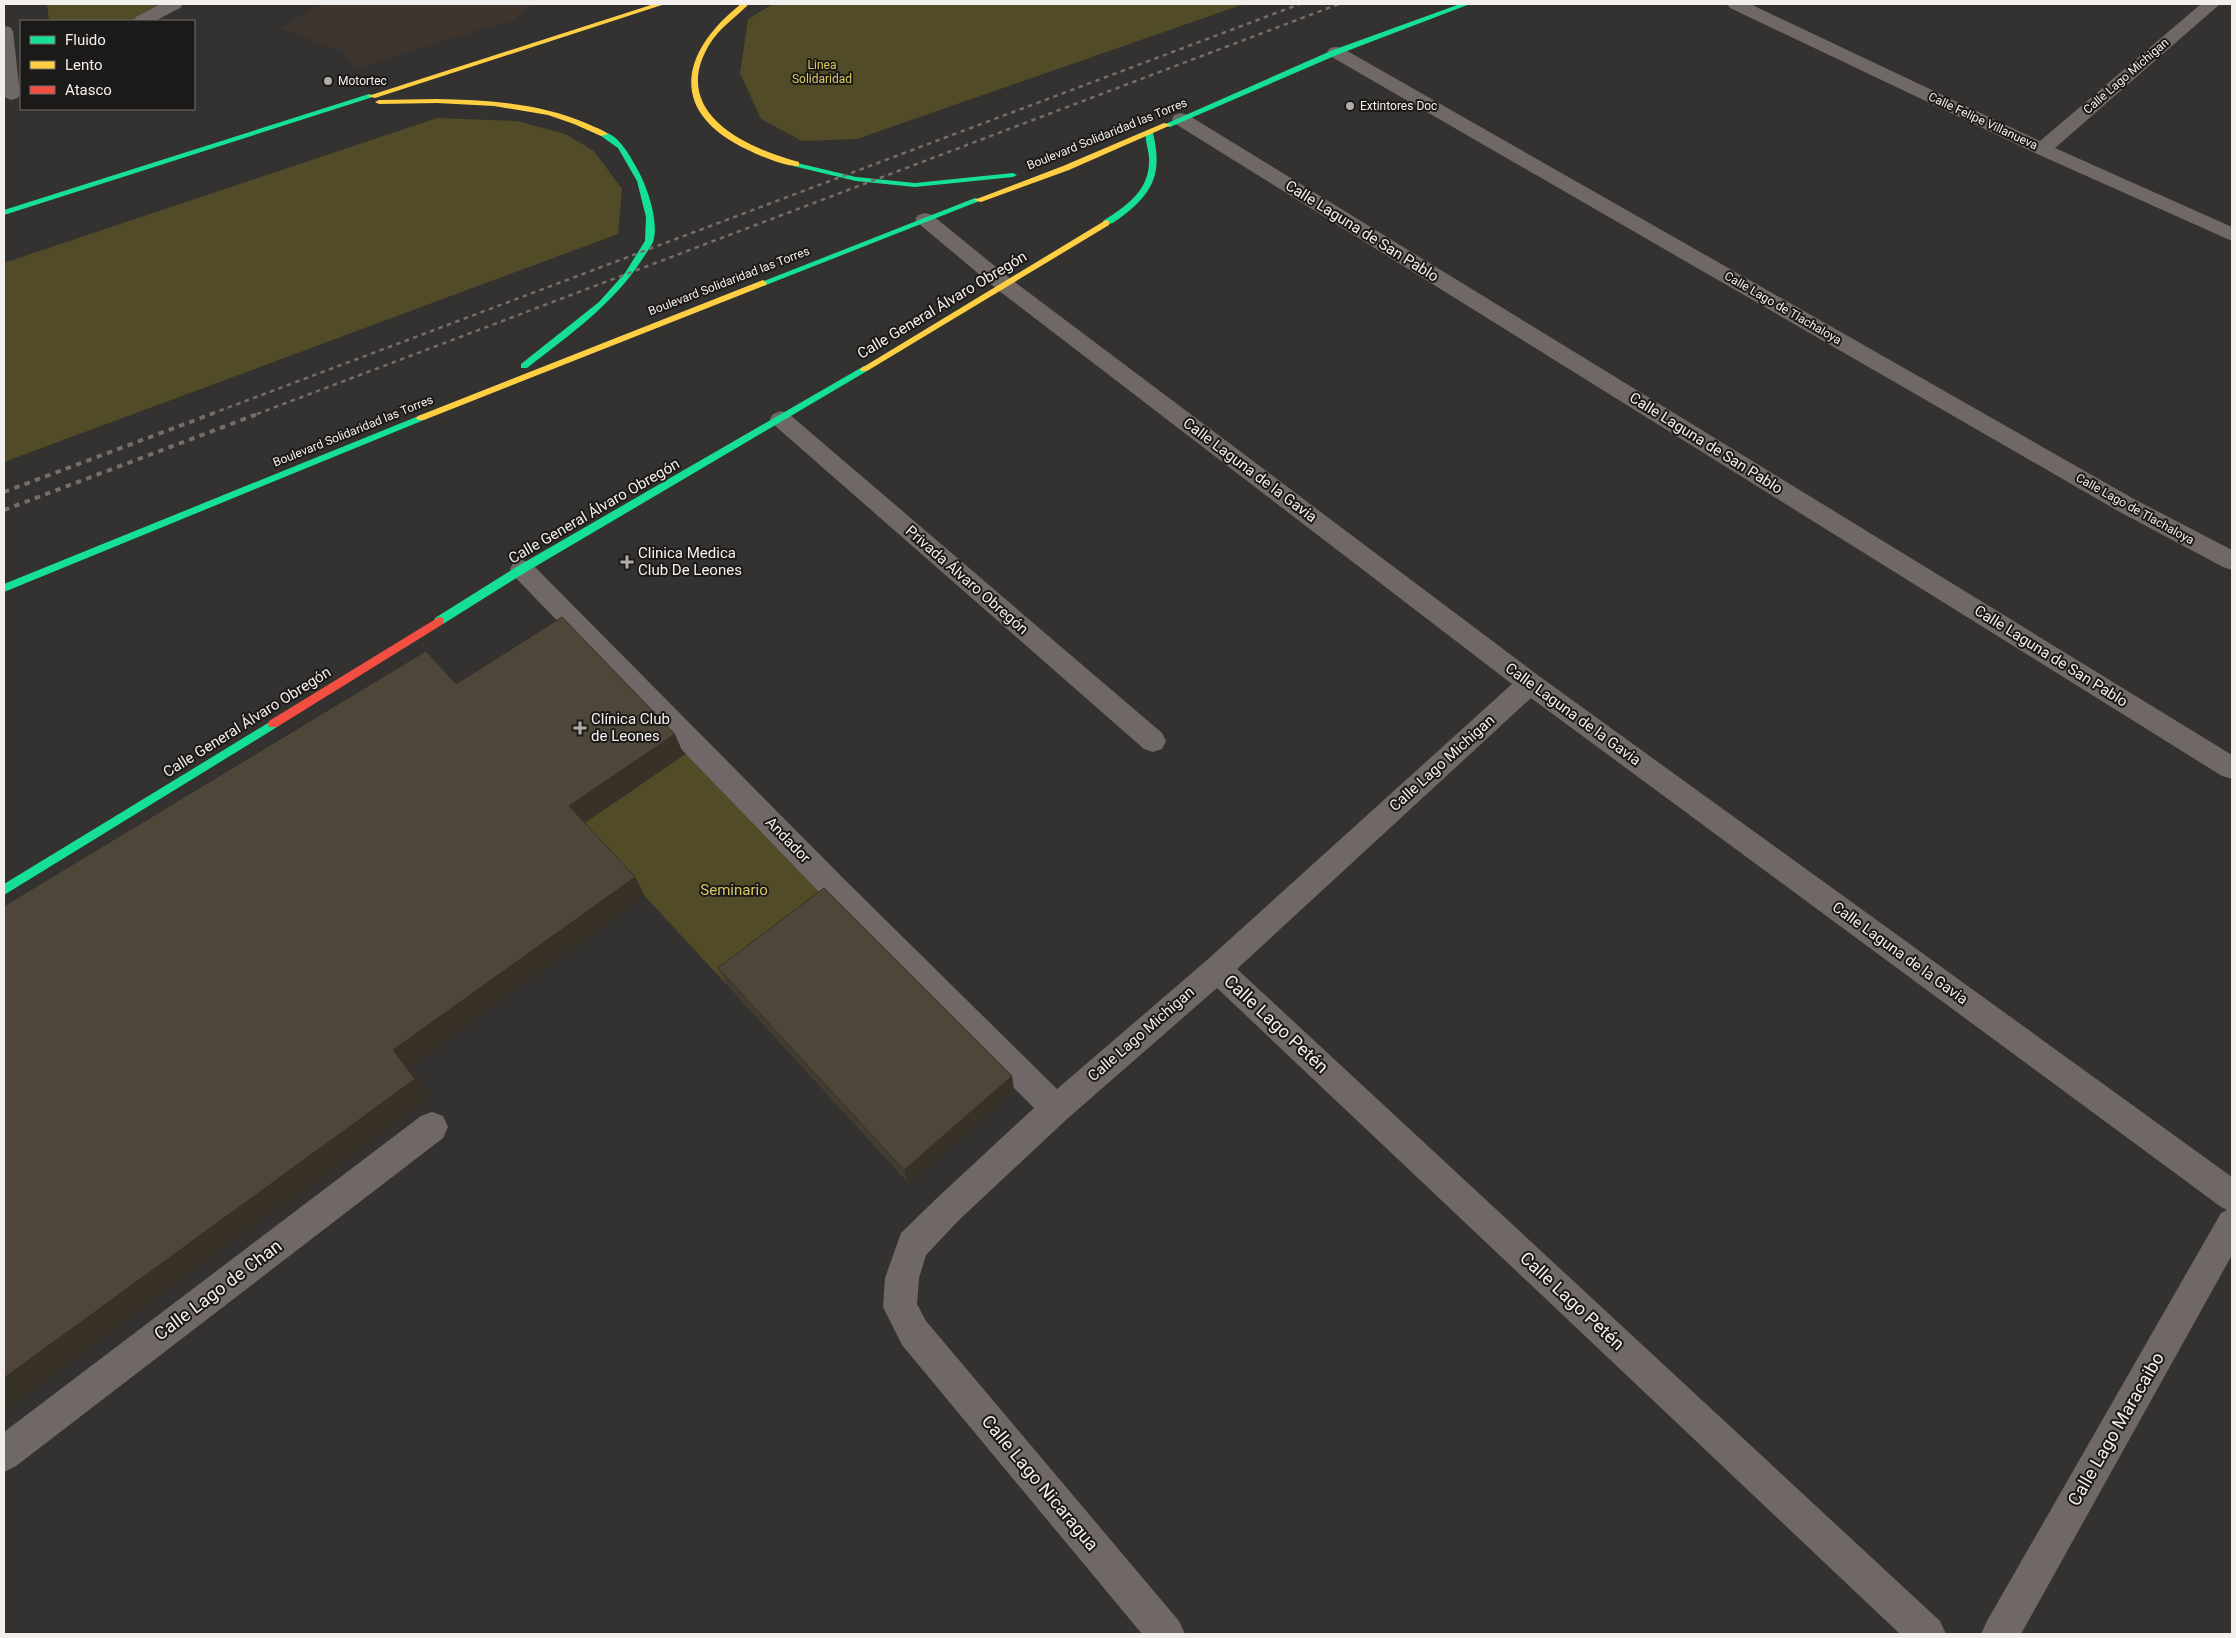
<svg xmlns="http://www.w3.org/2000/svg" width="2236" height="1638" font-family="Roboto,sans-serif">
<style>
.built{fill:#3f352f}
.green{fill:#514b27}
.lines{fill:none;stroke-linecap:round;stroke-linejoin:round}
.street{fill:#706866;fill-rule:evenodd}
.fast{fill:#16e098;fill-rule:evenodd}
.slow{fill:#ffcf43;fill-rule:evenodd}
.jam{fill:#f24e42;fill-rule:evenodd}
.rail-far1{stroke:#736e6c;stroke-width:2.5;stroke-dasharray:4.5 4.5;stroke-linecap:butt}
.rail{stroke:#736e6c;stroke-width:4;stroke-dasharray:5.5 5.5;stroke-linecap:butt}
.wall{fill:#433c31}
.shaded-wall{fill:#373128}
.building{fill:#4e4639;stroke:#373128}
.poi-dot{fill:#b0adab;stroke:#1c1a18;stroke-width:2}
.labels{text-anchor:middle;stroke-width:4;stroke-linejoin:round;paint-order:stroke}
.far-park-label{font-size:12px;fill:#d9c862;stroke:#1c1a18}
.far-street-label{font-size:12px;fill:#f3efed;stroke:#1c1a18}
.far-poi-label{font-size:12px;fill:#f3efed;stroke:#1c1a18;text-anchor:start}
.street-label{font-size:15px;fill:#f3efed;stroke:#1c1a18}
.poi-label{font-size:15px;fill:#f3efed;stroke:#1c1a18;text-anchor:start}
.park-label{font-size:15px;fill:#d9c862;stroke:#1c1a18}
.near-street-label{font-size:18px;fill:#f3efed;stroke:#1c1a18}
</style>
<rect width="100%" height="100%" fill="#343230"/>
<!-- built -->
<path class="built" d="M 321,4 L 531,4 L 514,19 L 356,68 L 344,52 L 280,28 Z"/>
<!-- green -->
<path class="green" d="M 47,4 L 166,4 L 134,21 L 49,21 Z
M 773,4 L 1244,4 L 857,139 L 802,141 L 761,119 L 740,73 L 748,19 Z
M 437,118 L 517,121 L 565,134 L 594,151 L 622,189 L 618,234 L 4,462 L 4,263 Z
M 691,750 L 839,899 L 727,985 L 580,826 Z"/>
<g class="lines">
<!-- street -->
<path class="street" d="M 161,4 L 183,4 L 180,8 L 155,21 L 133,21 L 136,17 Z
M 1727,4 L 1750,4 L 2040,141 L 2201,4 L 2220,4 L 2055,148 L 2232,227 L 2232,241 L 2035,153 L 1730,8 Z
M 4,26 L 10,27 L 13,31 L 20,94 L 18,98 L 11,100 L 4,97 Z
M 1336,47 L 1342,48 L 2134,499 L 2232,550 L 2232,570 L 2223,567 L 2118,511 L 1330,56 L 1327,52 L 1330,48 Z
M 1181,113 L 1188,115 L 2232,755 L 2232,779 L 2222,776 L 1174,123 L 1172,119 L 1174,115 Z
M 925,213 L 932,215 L 1012,280 L 1539,676 L 2232,1177 L 2232,1255 L 2021,1634 L 1981,1634 L 1987,1621 L 2221,1213 L 2227,1210 L 2221,1207 L 1531,698 L 1237,969 L 1940,1621 L 1946,1634 L 1900,1634 L 1217,988 L 1067,1119 L 959,1220 L 926,1255 L 919,1278 L 917,1304 L 926,1321 L 1179,1621 L 1185,1634 L 1142,1634 L 902,1345 L 883,1307 L 885,1278 L 901,1233 L 937,1198 L 1034,1108 L 825,898 L 513,575 L 510,569 L 513,563 L 522,560 L 531,563 L 845,880 L 1057,1089 L 1207,960 L 1512,684 L 998,290 L 918,223 L 915,219 L 918,215 Z
M 781,411 L 789,414 L 1162,733 L 1166,741 L 1162,749 L 1153,752 L 1144,749 L 773,424 L 770,419 L 773,414 Z
M 432,1112 L 443,1116 L 448,1127 L 443,1138 L 16,1466 L 4,1472 L 4,1432 L 421,1116 Z"/>
<!-- fast -->
<path class="fast" d="M 1460,4 L 1470,4 L 1339,54 L 1170,127 L 1163,125 L 1333,50 Z
M 369,94 L 376,96 L 4,215 L 4,210 Z
M 1146,131 L 1153,133 C 1162,171 1155,191 1124,215 C 1118,219 1111,226 1103,225 L 1103,221 C 1125,207 1149,191 1149,162 C 1150,152 1144,140 1146,131 Z
M 601,132 C 616,131 629,154 635,165 C 646,183 660,221 653,242 C 651,247 646,253 643,258 C 614,304 569,335 527,368 L 521,368 L 521,364 L 599,302 L 625,273 L 645,241 L 646,217 L 637,181 L 618,148 L 601,136 Z
M 793,162 L 856,177 L 915,183 L 1013,173 L 1017,175 L 1013,177 L 915,187 L 856,181 L 793,166 Z
M 975,198 L 982,200 L 766,285 L 763,286 L 759,283 Z
M 864,366 L 867,367 L 867,371 L 526,572 L 443,624 L 435,624 L 434,621 L 435,618 L 518,566 Z
M 421,415 L 424,416 L 424,420 L 4,592 L 4,584 Z
M 273,720 L 278,724 L 277,727 L 4,895 L 4,884 Z"/>
<!-- slow -->
<path class="slow" d="M 654,4 L 665,4 L 375,98 L 368,96 Z
M 741,4 L 749,4 C 735,18 719,28 709,45 C 669,113 746,148 799,162 L 799,166 C 786,167 760,156 748,150 C 668,113 679,53 741,4 Z
M 437,99 C 488,100 540,103 588,124 C 594,127 602,129 608,134 L 601,136 L 574,124 L 548,115 L 494,106 L 437,103 L 379,104 L 375,102 L 379,100 Z
M 1164,123 L 1171,125 L 1069,170 L 981,202 L 974,200 L 1063,166 Z
M 1106,220 L 1109,221 L 1109,225 L 867,371 L 861,371 L 860,369 Z
M 763,280 L 767,283 L 766,285 L 424,420 L 418,420 L 416,418 L 418,416 Z"/>
<!-- jam -->
<path class="jam" d="M 439,617 L 443,618 L 444,621 L 443,624 L 277,727 L 269,727 L 268,724 L 269,721 Z"/>
<!-- rail-far1 -->
<path class="rail-far1" d="M 211,414 L 1300,4
M 257,414 L 1339,4"/>
<!-- rail -->
<path class="rail" d="M 4,492 L 214,413
M 4,510 L 260,413"/>
</g>
<!-- wall -->
<path class="wall" d="M 718,968 L 1012,1076 L 1014,1091 L 909,1184 L 727,985 Z"/>
<!-- shaded-wall -->
<path class="shaded-wall" d="M 675,734 L 684,755 L 580,826 L 569,806 Z
M 635,877 L 645,896 L 410,1067 L 432,1096 L 4,1411 L 4,1378 L 393,1050 Z
M 1012,1076 L 1014,1091 L 909,1184 L 904,1170 Z"/>
<!-- building -->
<path class="building" d="M 562,617 L 675,734 L 569,806 L 635,877 L 393,1050 L 415,1079 L 4,1378 L 4,906 L 426,651 L 456,684 Z
M 824,888 L 1012,1076 L 904,1170 L 718,968 Z"/>
<!-- markers -->
<g class="poi-dot">
<circle cx="328" cy="81" r="5"/>
<circle cx="1350" cy="106" r="5"/>
<path d="M624.5 554.5h5v5h5v5h-5v5h-5v-5h-5v-5h5z"/>
<path d="M577.5 720.5h5v5h5v5h-5v5h-5v-5h-5v-5h5z"/>
</g>
<g class="labels">
<!-- far-park labels -->
<g class="far-park-label">
<text x="822" y="69">Linea<tspan x="822" dy="14">Solidaridad</tspan></text>
</g>
<!-- far-street labels -->
<g class="far-street-label">
<text transform="translate(2126 76) rotate(-41)" y="4">Calle Lago Michigan</text>
<text transform="translate(1983 121) rotate(25)" y="4">Calle Felipe Villanueva</text>
<text transform="translate(1107 134) rotate(-22)" y="4">Boulevard Solidaridad las Torres</text>
<text transform="translate(729 281) rotate(-21)" y="4">Boulevard Solidaridad las Torres</text>
<text transform="translate(1783 308) rotate(30)" y="4">Calle Lago de Tlachaloya</text>
<text transform="translate(353 431) rotate(-22)" y="4">Boulevard Solidaridad las Torres</text>
<text transform="translate(2135 509) rotate(29)" y="4">Calle Lago de Tlachaloya</text>
</g>
<!-- far-poi labels -->
<g class="far-poi-label">
<text x="338" y="85">Motortec</text>
<text x="1360" y="110">Extintores Doc</text>
</g>
<!-- street labels -->
<g class="street-label">
<text transform="translate(1362 231) rotate(32)" y="5">Calle Laguna de San Pablo</text>
<text transform="translate(942 305) rotate(-31)" y="5">Calle General Álvaro Obregón</text>
<text transform="translate(1706 443) rotate(32)" y="5">Calle Laguna de San Pablo</text>
<text transform="translate(1250 470) rotate(37)" y="5">Calle Laguna de la Gavia</text>
<text transform="translate(594 511) rotate(-30)" y="5">Calle General Álvaro Obregón</text>
<text transform="translate(967 580) rotate(41)" y="5">Privada Álvaro Obregón</text>
<text transform="translate(2051 656) rotate(32)" y="5">Calle Laguna de San Pablo</text>
<text transform="translate(1573 714) rotate(36)" y="5">Calle Laguna de la Gavia</text>
<text transform="translate(247 722) rotate(-32)" y="5">Calle General Álvaro Obregón</text>
<text transform="translate(1442 763) rotate(-42)" y="5">Calle Lago Michigan</text>
<text transform="translate(788 840) rotate(46)" y="5">Andador</text>
<text transform="translate(1900 953) rotate(36)" y="5">Calle Laguna de la Gavia</text>
<text transform="translate(1141 1034) rotate(-41)" y="5">Calle Lago Michigan</text>
</g>
<!-- poi labels -->
<g class="poi-label">
<text x="638" y="558">Clinica Medica<tspan x="638" dy="17">Club De Leones</tspan></text>
<text x="591" y="724">Clínica Club<tspan x="591" dy="17">de Leones</tspan></text>
</g>
<!-- park labels -->
<g class="park-label">
<text x="734" y="895">Seminario</text>
</g>
<!-- near-street labels -->
<g class="near-street-label">
<text transform="translate(1276 1024) rotate(43)" y="6">Calle Lago Petén</text>
<text transform="translate(218 1290) rotate(-37)" y="6">Calle Lago de Chan</text>
<text transform="translate(1572 1301) rotate(43)" y="6">Calle Lago Petén</text>
<text transform="translate(2116 1429) rotate(-60)" y="6">Calle Lago Maracaibo</text>
<text transform="translate(1040 1483) rotate(50)" y="6">Calle Lago Nicaragua</text>
</g>
</g>
<!-- border -->
<rect width="2236" height="1638" fill="none" stroke="#f3efed" stroke-width="10"/>
<!-- legend -->
<rect x="20" y="20" width="175" height="90" fill="#1c1a18" stroke="#726f6d"/>
<rect x="30" y="36" width="25" height="8" fill="#16e098" stroke="#726f6d"/>
<text x="65" y="45" font-size="15" fill="#f3efed">Fluido</text>
<rect x="30" y="61" width="25" height="8" fill="#ffcf43" stroke="#726f6d"/>
<text x="65" y="70" font-size="15" fill="#f3efed">Lento</text>
<rect x="30" y="86" width="25" height="8" fill="#f24e42" stroke="#726f6d"/>
<text x="65" y="95" font-size="15" fill="#f3efed">Atasco</text>
</svg>
